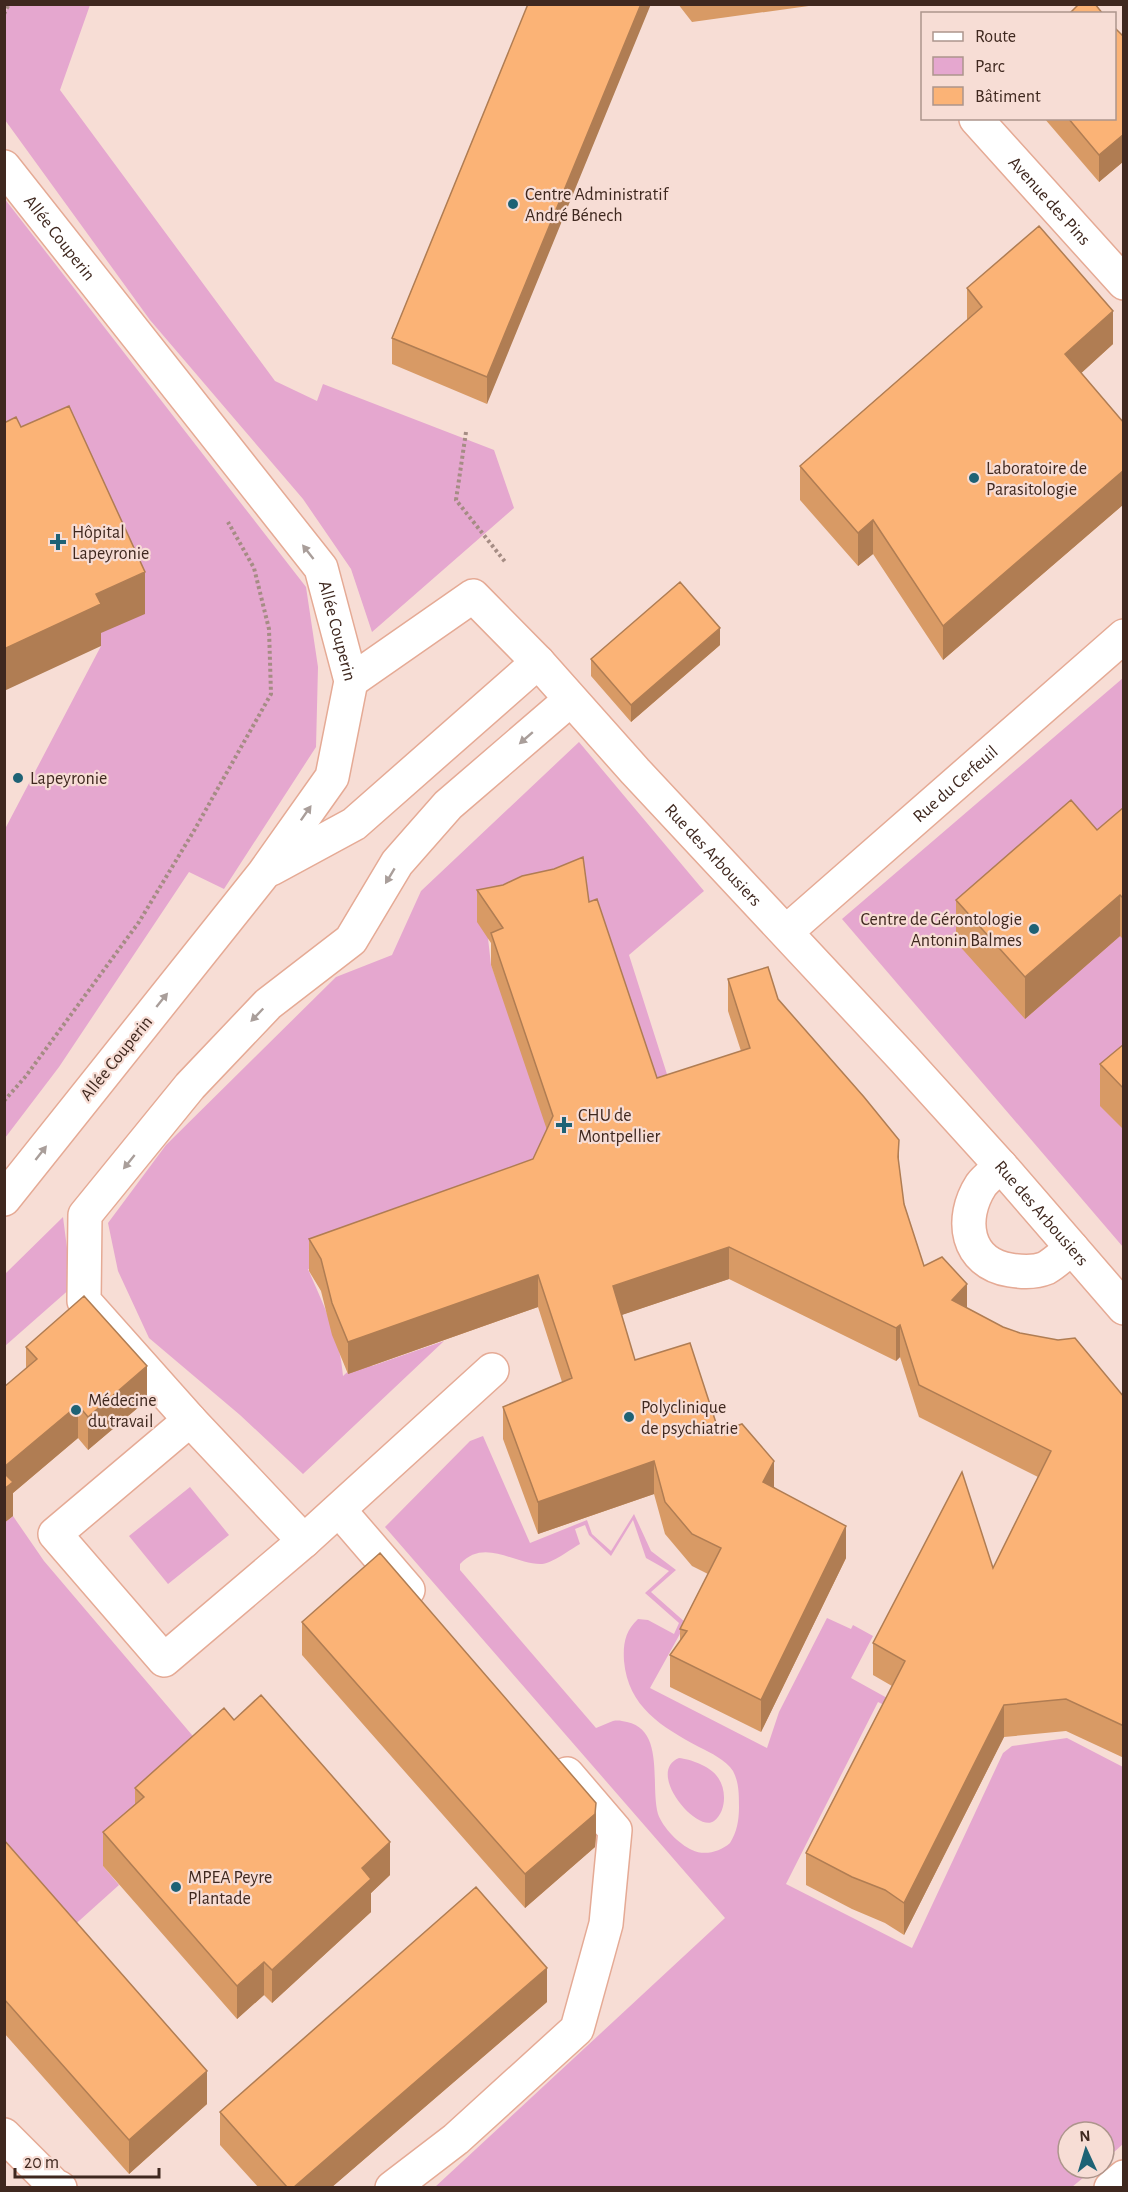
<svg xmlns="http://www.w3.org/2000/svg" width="1128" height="2192" font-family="'Alegreya Sans',sans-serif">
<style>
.green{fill:#e5a7cf;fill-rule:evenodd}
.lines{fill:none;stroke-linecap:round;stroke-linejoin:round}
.minor-casing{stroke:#e5aa95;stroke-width:36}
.path{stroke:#a58c84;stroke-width:4;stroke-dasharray:3 3;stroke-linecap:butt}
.minor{stroke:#fff;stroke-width:33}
.wall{fill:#d89a65}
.shaded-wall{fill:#b07d53}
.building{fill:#fbb376;stroke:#b07d53;stroke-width:1.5}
.oneway{fill:#a99e9a}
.poi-dot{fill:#1e6275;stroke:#f7ddd5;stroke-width:2}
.labels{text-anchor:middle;stroke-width:4.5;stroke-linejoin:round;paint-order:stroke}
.poi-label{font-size:18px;fill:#3f281f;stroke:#f7ddd5;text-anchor:start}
.street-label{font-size:18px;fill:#3f281f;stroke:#f7ddd5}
</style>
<rect width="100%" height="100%" fill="#f7ddd5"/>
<!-- green -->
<path class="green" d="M 9,5 L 90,5 L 60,90 L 275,381 L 317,401 L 323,384 L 494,450 L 514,508 L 372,632 L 351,569 L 303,499 L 150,320 L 5,120 L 4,14 Z
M 4,198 L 306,587 L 318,667 L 316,747 L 224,889 L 189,872 L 59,1067 L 5,1138 L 5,829 L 101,646 L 5,464 Z
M 1123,678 L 1123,1247 L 842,919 Z
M 579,742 L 704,891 L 629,955 L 673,1093 L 488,938 L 491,965 L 555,1136 L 530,1198 L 324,1271 L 308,1269 C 322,1302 341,1339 343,1376 L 356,1364 L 372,1366 L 444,1341 L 303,1474 L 240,1415 L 149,1338 L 118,1271 L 108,1223 L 166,1145 L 336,977 L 392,955 L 421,891 Z
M 63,1217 L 72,1287 L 5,1346 L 5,1274 Z
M 483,1436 L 530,1543 L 587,1520 L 592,1534 L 611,1551 L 634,1514 L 651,1551 L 676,1570 L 651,1592 L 686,1623 L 650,1688 L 767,1748 L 779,1712 L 827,1618 L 851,1629 L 853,1625 L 873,1636 L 851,1678 L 898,1704 L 894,1710 L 878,1702 L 786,1884 L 912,1948 L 1003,1753 L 1012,1746 L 1067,1738 L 1123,1767 L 1123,2144 L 1104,2161 L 1104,2132 L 1068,2132 L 1068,2168 L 1095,2168 L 1072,2187 L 435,2187 L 725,1918 L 385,1527 L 470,1441 ZM 633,1520 L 646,1558 L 669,1571 L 645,1593 L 679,1623 L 674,1634 L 648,1620 L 638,1619 C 625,1631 623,1644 624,1661 C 628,1707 662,1727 699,1747 C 711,1753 726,1760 733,1771 C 739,1782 739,1795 739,1807 C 739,1820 737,1832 730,1843 C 720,1852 704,1856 692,1850 C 679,1844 663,1828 658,1814 C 650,1785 665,1730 627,1722 C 622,1721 618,1720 613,1721 C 607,1723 602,1726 596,1728 L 460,1570 L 460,1564 C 485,1537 514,1565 542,1564 C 551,1564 571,1549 580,1544 L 575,1529 L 585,1525 L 589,1535 L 611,1556 Z
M 190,1487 L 229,1535 L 168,1584 L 129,1536 Z
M 13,1516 L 44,1561 L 209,1755 L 103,1866 L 119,1885 L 60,1938 L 5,1874 L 4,1523 Z
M 679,1758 C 690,1759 709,1766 716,1775 C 727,1787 727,1811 714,1821 C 697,1834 645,1772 679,1758 Z"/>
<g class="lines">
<!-- minor casing -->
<g class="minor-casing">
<g id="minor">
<path id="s1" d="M 976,119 L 1124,283"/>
<path id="s2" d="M 4,167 L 321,568 L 351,681 L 332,777 L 264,873 L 4,1199"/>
<path id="s3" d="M 351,681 L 473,596 L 538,662 L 635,771 L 904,1059 L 1001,1166 L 1124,1308"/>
<path d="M 271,869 L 354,824 L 538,662"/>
<path id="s4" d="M 786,932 L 1124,636"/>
<path d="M 1001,1166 C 995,1172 986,1178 981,1185 C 959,1219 966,1263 1010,1270 C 1022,1272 1034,1273 1046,1268 C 1055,1263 1064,1254 1072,1248"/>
<path d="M 492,1370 L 304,1541 L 190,1420 L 84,1301 L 85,1215 L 190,1086 L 268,1004 L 351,940 L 397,863 L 448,805 L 570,700"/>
<path d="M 190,1420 L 55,1534 L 164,1660 L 304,1541"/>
<path d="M 339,1510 L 408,1590"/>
<path d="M 4,2135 L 54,2185 L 60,2188"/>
<path d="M 392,2188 L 456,2139 L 577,2029 L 606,1924 L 615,1830 L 567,1774"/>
<path d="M 1111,2188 L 1124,2177"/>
</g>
</g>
<!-- path -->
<path class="path" d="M 4,14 L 9,4
M 466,432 L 456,500 L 506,563
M 4,1101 L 26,1076 L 139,922 L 195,829 L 271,694 L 269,629 L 254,568 L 228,522"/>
<!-- minor -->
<use href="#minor" class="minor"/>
</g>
<!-- wall -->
<path class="wall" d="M 528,4 L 487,404 L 392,364 L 392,338 Z
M 678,4 L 823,4 L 692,22 Z
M 1124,37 L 1124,161 L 1099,182 L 1044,118 L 1114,118 Z
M 967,288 L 1113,344 L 1081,373 L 1124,423 L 1124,504 L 943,660 L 873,554 L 858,566 L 800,500 L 800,466 L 967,320 Z
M 720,645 L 631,722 L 591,676 L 591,659 Z
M 1124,807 L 1124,940 L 1120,936 L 1025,1019 L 956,942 L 956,900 L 1097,830 Z
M 477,890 L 589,902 L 657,1078 L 741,1051 L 728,1011 L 728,979 L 778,999 L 899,1170 L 904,1204 L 924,1266 L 967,1308 L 1124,1397 L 1124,1758 L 1066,1731 L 1004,1737 L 904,1935 L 885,1923 L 852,1909 L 806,1885 L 806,1853 L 892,1686 L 873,1675 L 873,1643 L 993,1568 L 1038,1477 L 919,1417 L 900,1357 L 896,1361 L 729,1279 L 621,1315 L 635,1360 L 719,1432 L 846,1558 L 761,1732 L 670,1687 L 670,1655 L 680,1641 L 680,1629 L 708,1574 L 692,1566 L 665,1534 L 654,1494 L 538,1534 L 503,1439 L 503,1407 L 562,1382 L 538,1307 L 348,1374 L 332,1335 L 321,1291 L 309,1271 L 309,1239 L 533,1159 L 547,1130 L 491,965 L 491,943 L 477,922 Z
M 1124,1044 L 1124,1130 L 1100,1106 L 1100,1064 Z
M 26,1347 L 147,1400 L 88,1450 L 78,1438 L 13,1493 L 13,1516 L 4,1523 L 26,1369 Z
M 302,1622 L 596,1836 L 595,1847 L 525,1908 L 302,1655 Z
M 234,1720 L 390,1875 L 371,1893 L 371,1912 L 272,2003 L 264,1995 L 237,2019 L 103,1866 L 103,1832 L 135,1804 L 135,1788 Z
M 4,1840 L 207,2104 L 129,2174 L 4,2033 Z
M 547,2002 L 332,2187 L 258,2187 L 220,2145 L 220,2112 Z"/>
<!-- shaded-wall -->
<path class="shaded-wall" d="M 641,4 L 651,4 L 487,404 L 487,377 Z
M 1124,134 L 1124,161 L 1099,182 L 1099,155 Z
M 1113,311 L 1113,344 L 1065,388 L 1065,354 Z
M 1124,470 L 1124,504 L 943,660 L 943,626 Z
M 873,520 L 873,554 L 858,566 L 858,533 Z
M 145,572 L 145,614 L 101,633 L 101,646 L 4,691 L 4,649 L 96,594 Z
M 720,628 L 720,645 L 631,722 L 631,705 Z
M 1120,895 L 1120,936 L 1025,1019 L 1025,977 Z
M 899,1140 L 899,1173 L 898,1157 Z
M 729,1247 L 729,1279 L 613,1318 L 613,1286 Z
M 538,1275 L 538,1307 L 348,1374 L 348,1342 Z
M 967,1284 L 967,1316 L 952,1300 Z
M 900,1325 L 900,1357 L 896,1361 L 896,1328 Z
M 147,1366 L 147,1400 L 88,1450 L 88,1417 Z
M 78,1405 L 78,1438 L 13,1493 L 13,1516 L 4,1523 L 4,1467 Z
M 654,1461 L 654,1494 L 538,1534 L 538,1502 Z
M 774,1461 L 774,1494 L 763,1482 Z
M 846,1526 L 846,1558 L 761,1732 L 761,1700 Z
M 1004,1705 L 1004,1737 L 904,1935 L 904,1903 Z
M 596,1803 L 596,1836 L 595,1847 L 525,1908 L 525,1874 Z
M 390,1842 L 390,1875 L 371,1893 L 371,1912 L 272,2003 L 272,1970 L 362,1868 Z
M 264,1962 L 264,1995 L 237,2019 L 237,1986 Z
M 547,1968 L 547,2002 L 332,2187 L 294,2187 Z
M 207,2071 L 207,2104 L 129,2174 L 129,2140 Z"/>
<!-- building -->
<path class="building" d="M 528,4 L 641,4 L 487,377 L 392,338 Z
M 1079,4 L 1095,4 L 1103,14 L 1069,14 Z
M 1114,27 L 1124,37 L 1124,134 L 1099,155 L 1068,118 L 1114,118 Z
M 1039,226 L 1113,311 L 1065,354 L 1124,423 L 1124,470 L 943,626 L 873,520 L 858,533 L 800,466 L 982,307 L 967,288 Z
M 69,406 L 145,572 L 96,594 L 101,604 L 4,649 L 4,423 L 16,417 L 21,427 Z
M 680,582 L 720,628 L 631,705 L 591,659 Z
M 1071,800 L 1097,830 L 1124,807 L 1124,899 L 1120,895 L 1025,977 L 956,900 Z
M 583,857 L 589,902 L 597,899 L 657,1078 L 750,1048 L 728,979 L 768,967 L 778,999 L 864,1097 L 899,1140 L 898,1157 L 904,1204 L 924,1266 L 942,1257 L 967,1284 L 952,1300 L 1003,1327 L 1020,1333 L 1058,1340 L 1075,1338 L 1124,1397 L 1124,1726 L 1066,1699 L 1004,1705 L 904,1903 L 885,1890 L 852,1877 L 806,1853 L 905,1661 L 873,1643 L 962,1472 L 993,1568 L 1051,1451 L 919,1385 L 900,1325 L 896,1328 L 729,1247 L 613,1286 L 635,1360 L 690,1343 L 719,1432 L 742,1424 L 774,1461 L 763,1482 L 846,1526 L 761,1700 L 670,1655 L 687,1631 L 680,1629 L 721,1548 L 692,1534 L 665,1502 L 654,1461 L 538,1502 L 503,1407 L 572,1378 L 538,1275 L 348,1342 L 332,1303 L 321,1259 L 309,1239 L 533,1159 L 553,1116 L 491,933 L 503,928 L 477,890 L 503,885 L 522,876 L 554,869 Z
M 1124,1044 L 1124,1089 L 1100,1064 Z
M 84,1296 L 147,1366 L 88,1417 L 78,1405 L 4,1467 L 4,1387 L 37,1359 L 26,1347 Z
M 4,1473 L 13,1482 L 4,1489 Z
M 380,1553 L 596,1803 L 595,1814 L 525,1874 L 302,1622 Z
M 261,1695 L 390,1842 L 362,1868 L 371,1879 L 272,1970 L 264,1962 L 237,1986 L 103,1832 L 144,1797 L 135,1788 L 224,1708 L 234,1720 Z
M 4,1840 L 207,2071 L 129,2140 L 4,1999 Z
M 476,1887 L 547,1968 L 294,2187 L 287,2187 L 220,2112 Z"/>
<!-- one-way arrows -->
<defs><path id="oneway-solid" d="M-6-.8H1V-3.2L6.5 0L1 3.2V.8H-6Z" transform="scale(1.5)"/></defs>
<g class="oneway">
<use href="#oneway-solid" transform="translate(308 552) rotate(-128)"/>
<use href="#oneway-solid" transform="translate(526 738) rotate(139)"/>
<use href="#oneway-solid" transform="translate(306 813) rotate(-55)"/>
<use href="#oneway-solid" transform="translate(390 876) rotate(121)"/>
<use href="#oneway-solid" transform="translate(162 1000) rotate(-51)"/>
<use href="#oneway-solid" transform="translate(257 1015) rotate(134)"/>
<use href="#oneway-solid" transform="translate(41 1153) rotate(-52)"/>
<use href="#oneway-solid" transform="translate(129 1162) rotate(129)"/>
</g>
<!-- markers -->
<g class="poi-dot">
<circle cx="513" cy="204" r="6"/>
<circle cx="974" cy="478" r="6"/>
<path d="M55 533h6v6h6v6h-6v6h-6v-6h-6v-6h6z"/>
<circle cx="18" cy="778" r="6"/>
<circle cx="1034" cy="929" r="6"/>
<path d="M561 1116h6v6h6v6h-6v6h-6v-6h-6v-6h6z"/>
<circle cx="76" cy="1410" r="6"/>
<circle cx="629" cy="1417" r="6"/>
<circle cx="176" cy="1887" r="6"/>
</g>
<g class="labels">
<!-- poi labels -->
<g class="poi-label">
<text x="525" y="200">Centre Administratif<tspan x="525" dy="21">André Bénech</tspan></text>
<text x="986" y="474">Laboratoire de<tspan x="986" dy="21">Parasitologie</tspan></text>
<text x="72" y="538">Hôpital<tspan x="72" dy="21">Lapeyronie</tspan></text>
<text x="30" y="784">Lapeyronie</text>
<text x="1022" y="925" text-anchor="end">Centre de Gérontologie<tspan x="1022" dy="21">Antonin Balmes</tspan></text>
<text x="578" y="1121">CHU de<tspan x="578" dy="21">Montpellier</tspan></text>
<text x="88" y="1406">Médecine<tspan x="88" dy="21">du travail</tspan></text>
<text x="641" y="1413">Polyclinique<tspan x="641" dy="21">de psychiatrie</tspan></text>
<text x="188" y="1883">MPEA Peyre<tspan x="188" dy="21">Plantade</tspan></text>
</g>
<!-- street labels -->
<g class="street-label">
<text dy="6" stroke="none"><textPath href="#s1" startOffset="110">Avenue des Pins</textPath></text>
<text dy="6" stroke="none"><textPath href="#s2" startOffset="90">Allée Couperin</textPath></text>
<text dy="6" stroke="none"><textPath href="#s2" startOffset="576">Allée Couperin</textPath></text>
<text dy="6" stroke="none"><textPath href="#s4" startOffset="225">Rue du Cerfeuil</textPath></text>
<text dy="6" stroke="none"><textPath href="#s3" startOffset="502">Rue des Arbousiers</textPath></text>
<text transform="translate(116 1058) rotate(-51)" y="6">Allée Couperin</text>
<text dy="6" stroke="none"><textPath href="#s3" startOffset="988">Rue des Arbousiers</textPath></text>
</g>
</g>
<!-- border -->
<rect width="1128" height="2192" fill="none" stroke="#3f281f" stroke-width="12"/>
<!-- legend -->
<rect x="921" y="12" width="195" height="108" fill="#f7ddd5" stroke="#ad958c" stroke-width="1.5"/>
<rect x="933" y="32" width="30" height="9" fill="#ffffff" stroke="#ad958c" stroke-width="1.5"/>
<text x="975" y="42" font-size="18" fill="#3f281f">Route</text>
<rect x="933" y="57" width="30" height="18" fill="#e5a7cf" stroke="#ad958c" stroke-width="1.5"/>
<text x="975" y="72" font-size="18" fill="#3f281f">Parc</text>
<rect x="933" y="87" width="30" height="18" fill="#fbb376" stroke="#ad958c" stroke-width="1.5"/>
<text x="975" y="102" font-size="18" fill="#3f281f">Bâtiment</text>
<!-- north arrow -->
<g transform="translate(1086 2150) rotate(356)"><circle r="28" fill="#f7ddd5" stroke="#ad958c" stroke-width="1.5"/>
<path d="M0-4.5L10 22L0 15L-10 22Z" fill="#1e6275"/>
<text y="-9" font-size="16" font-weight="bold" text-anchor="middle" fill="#3f281f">N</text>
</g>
<!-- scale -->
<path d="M15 2168v9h144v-9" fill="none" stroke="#3f281f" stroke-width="3"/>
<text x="24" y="2168" font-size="18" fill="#3f281f" stroke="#f7ddd5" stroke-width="4.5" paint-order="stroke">20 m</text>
</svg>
